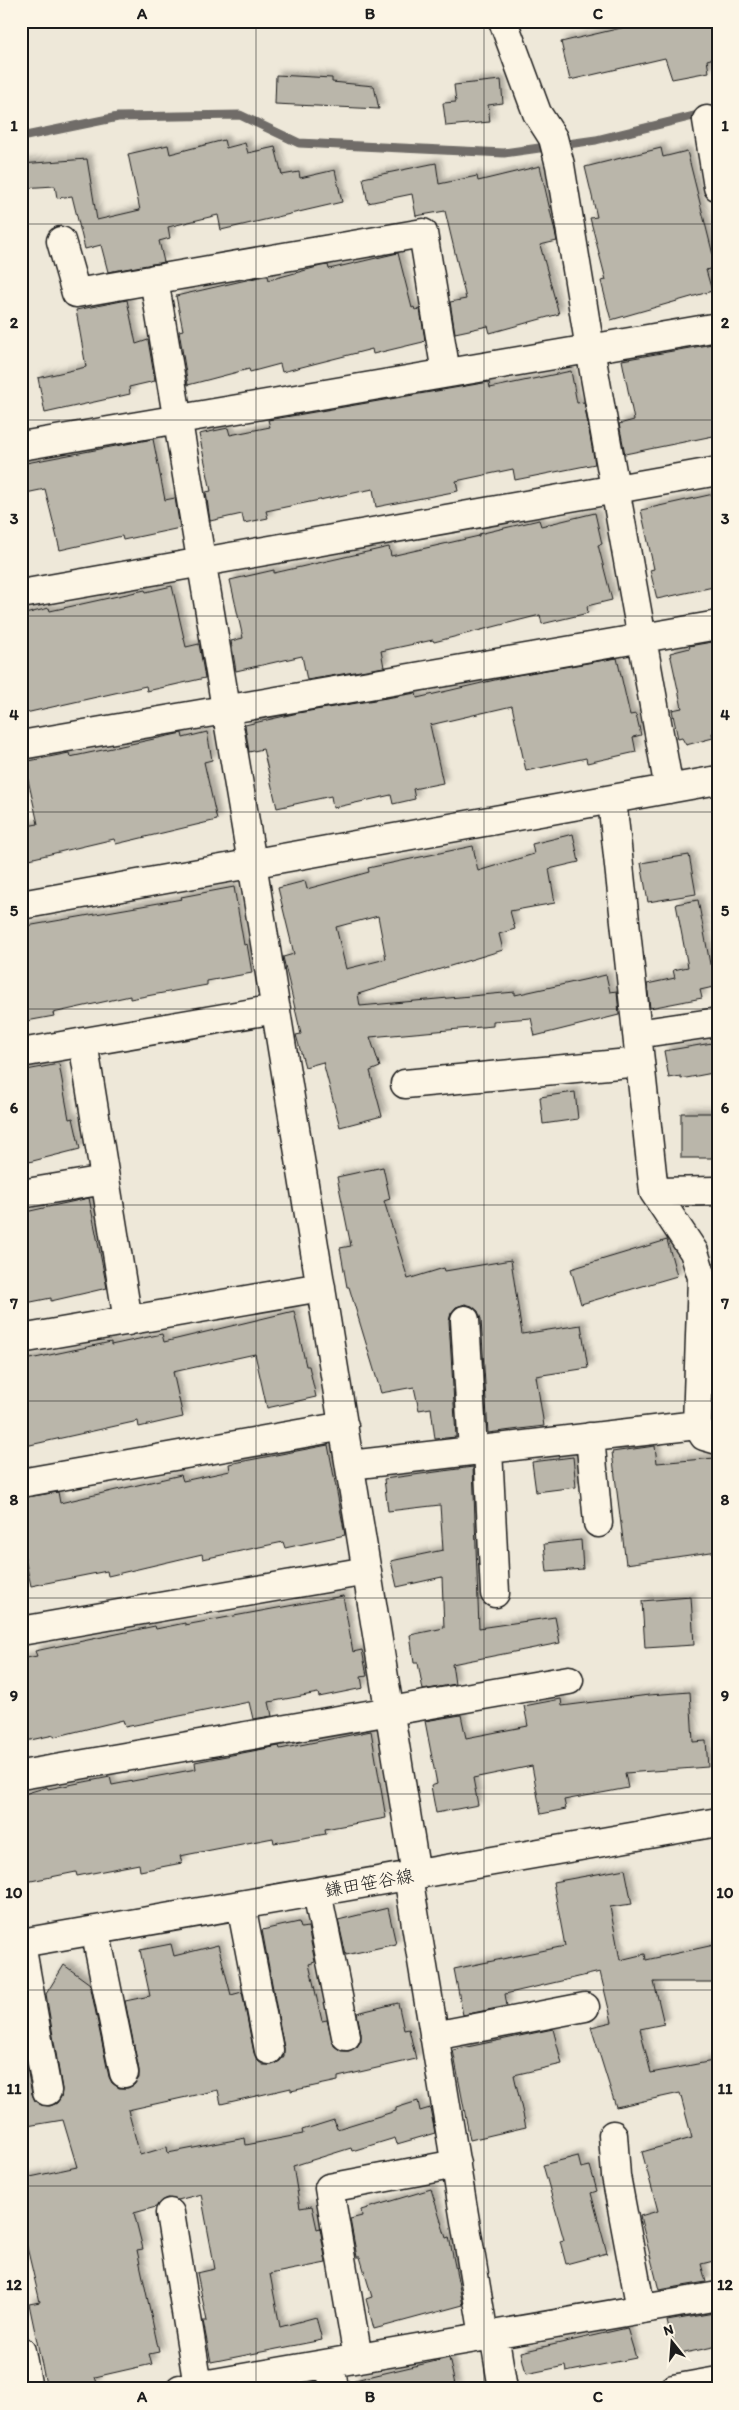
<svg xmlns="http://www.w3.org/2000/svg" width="739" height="2410" font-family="Itim,'Klee One',sans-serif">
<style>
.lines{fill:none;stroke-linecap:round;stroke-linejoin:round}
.stream{stroke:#6f6c67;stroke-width:9}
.building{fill:#bab6aa;stroke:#1c1c1c;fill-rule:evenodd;filter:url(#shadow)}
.minor-casing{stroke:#1c1c1c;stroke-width:31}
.minor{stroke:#fcf5e5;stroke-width:28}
.grid{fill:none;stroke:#1c1c1c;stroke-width:1;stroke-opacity:0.55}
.labels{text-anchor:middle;stroke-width:4.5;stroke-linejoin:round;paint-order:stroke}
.street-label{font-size:18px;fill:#1c1c1c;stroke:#fcf5e5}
.neatline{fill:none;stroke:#1c1c1c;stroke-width:2}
.grid-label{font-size:16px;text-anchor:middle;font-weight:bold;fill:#1c1c1c}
</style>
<defs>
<filter id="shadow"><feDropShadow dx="4.5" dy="-4.5" stdDeviation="2.5" flood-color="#0004"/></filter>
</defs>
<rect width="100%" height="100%" fill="#eee8d9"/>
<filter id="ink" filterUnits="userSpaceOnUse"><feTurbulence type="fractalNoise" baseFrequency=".02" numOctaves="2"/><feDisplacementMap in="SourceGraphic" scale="10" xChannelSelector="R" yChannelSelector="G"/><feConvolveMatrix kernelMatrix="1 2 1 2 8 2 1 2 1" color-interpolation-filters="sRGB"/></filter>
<g filter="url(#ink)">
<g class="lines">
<!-- stream -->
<path class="stream" d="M 21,137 L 118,117 L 240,115 L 299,143 L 504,153 L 596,140 L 718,110"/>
</g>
<!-- building -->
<path class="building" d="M 651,21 L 718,21 L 718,57 L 707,60 L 709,72 L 672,79 L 665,58 L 570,80 L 561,42 Z
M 276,75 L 332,78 L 332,82 L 374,86 L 379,109 L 275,104 Z
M 501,80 L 503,103 L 488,105 L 490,122 L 446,126 L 443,103 L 456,102 L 454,85 Z
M 224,140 L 226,148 L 245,143 L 248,153 L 275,147 L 282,175 L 299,172 L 300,178 L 335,170 L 342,202 L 221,230 L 218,215 L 168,227 L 170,238 L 159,241 L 164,262 L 108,272 L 101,245 L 85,249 L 72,196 L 57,198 L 55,186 L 21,188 L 21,164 L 87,159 L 97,220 L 140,210 L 128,154 L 168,145 L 170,154 Z
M 661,148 L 663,157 L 687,151 L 716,267 L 706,270 L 712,291 L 611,320 L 601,281 L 606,280 L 590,218 L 597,217 L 585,167 Z
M 436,163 L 439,184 L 477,176 L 478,181 L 540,166 L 557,241 L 540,245 L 559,314 L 490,333 L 488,326 L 455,333 L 450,302 L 466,299 L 445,211 L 416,216 L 412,194 L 368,203 L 363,178 Z
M 398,253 L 412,308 L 414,307 L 415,310 L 420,309 L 425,340 L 423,342 L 373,354 L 372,349 L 282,372 L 280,364 L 250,372 L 249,369 L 188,385 L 179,331 L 183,330 L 176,296 L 264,276 L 268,276 L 269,280 L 321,266 L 328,265 L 329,269 Z
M 127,300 L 136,344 L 148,340 L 155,381 L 129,387 L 130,394 L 45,413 L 38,378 L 86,367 L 76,310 Z
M 718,343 L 718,435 L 625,454 L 619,424 L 634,420 L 622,360 Z
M 571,371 L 577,403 L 584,402 L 595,464 L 515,480 L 513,469 L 456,481 L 458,491 L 376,507 L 373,489 L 266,511 L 268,518 L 244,523 L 242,514 L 210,521 L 206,492 L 211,491 L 199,434 L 228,428 L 230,435 L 270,427 L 268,420 L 489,382 L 490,388 Z
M 153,439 L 165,500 L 175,498 L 180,528 L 123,540 L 122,536 L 60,550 L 45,489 L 21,494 L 21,464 Z
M 718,493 L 718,586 L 657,599 L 650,570 L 654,569 L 641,510 Z
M 595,513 L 602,544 L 598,545 L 612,600 L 587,606 L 588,613 L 542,624 L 540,615 L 434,642 L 433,640 L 381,651 L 384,667 L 307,680 L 302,656 L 236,671 L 231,641 L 243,638 L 230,580 L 274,570 L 274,573 L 389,547 L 391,556 L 479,536 L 479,534 L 539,520 L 541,526 Z
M 172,586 L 186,647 L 199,644 L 205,678 L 147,691 L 146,686 L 21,714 L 21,615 L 49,608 L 50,611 L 145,590 L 146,592 Z
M 718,641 L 718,731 L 712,733 L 713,738 L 686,745 L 682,738 L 678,739 L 672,710 L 682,708 L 670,653 L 690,648 L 689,646 Z
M 617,658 L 630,715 L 636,714 L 641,735 L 633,737 L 636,752 L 587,763 L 586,758 L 526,771 L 512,706 L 430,725 L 443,783 L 413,789 L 415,799 L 393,804 L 391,795 L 333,808 L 331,796 L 277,808 L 263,749 L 249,752 L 245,725 L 298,713 L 416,693 L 417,698 L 512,676 Z
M 207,732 L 212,760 L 204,762 L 217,820 L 116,844 L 114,839 L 21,861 L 21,827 L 38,824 L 24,762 L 69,753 L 70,757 L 182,733 L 183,738 Z
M 573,834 L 579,862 L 549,869 L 555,903 L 510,911 L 515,929 L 499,934 L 503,950 L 358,994 L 360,1006 L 515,992 L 515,995 L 606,975 L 610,992 L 617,991 L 619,1015 L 535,1036 L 531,1018 L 493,1021 L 493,1026 L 370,1037 L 380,1067 L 370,1071 L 382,1116 L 340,1127 L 323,1062 L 305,1067 L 296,1035 L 301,1034 L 283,957 L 294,954 L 278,888 L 305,881 L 307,889 L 369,872 L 368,868 L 473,846 L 478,871 L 534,854 L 532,844 ZM 378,916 L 386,959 L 346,969 L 336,927 Z
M 689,855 L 696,894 L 648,902 L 641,863 Z
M 234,887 L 244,945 L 247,944 L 252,973 L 207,981 L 207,985 L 130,999 L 130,996 L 53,1013 L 54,1016 L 21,1022 L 21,927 L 182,899 L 181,897 Z
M 698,900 L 710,964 L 718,963 L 718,986 L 700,990 L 702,998 L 650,1008 L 647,984 L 675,978 L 673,970 L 688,967 L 676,904 Z
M 718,1042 L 718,1072 L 681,1079 L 681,1076 L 669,1078 L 664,1051 Z
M 59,1064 L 69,1119 L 73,1118 L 80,1149 L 21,1164 L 21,1071 Z
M 575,1092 L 578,1119 L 543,1124 L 540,1097 Z
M 681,1113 L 718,1113 L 718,1158 L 681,1158 Z
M 383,1167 L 390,1199 L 384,1201 L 408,1279 L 444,1268 L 445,1271 L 511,1260 L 522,1334 L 581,1325 L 588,1368 L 536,1376 L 544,1426 L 488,1433 L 481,1319 L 478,1311 L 472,1306 L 465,1304 L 456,1307 L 451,1313 L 449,1321 L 456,1437 L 435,1439 L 431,1408 L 419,1410 L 414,1387 L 381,1393 L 349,1287 L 347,1287 L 340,1248 L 351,1246 L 337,1177 Z
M 89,1198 L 107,1288 L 51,1301 L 51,1298 L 21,1304 L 21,1213 Z
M 667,1240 L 677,1276 L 581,1304 L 571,1269 Z
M 294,1311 L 306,1366 L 309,1366 L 316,1397 L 267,1408 L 255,1354 L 173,1372 L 183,1417 L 139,1427 L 138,1421 L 21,1447 L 21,1361 L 111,1342 L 111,1345 L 162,1334 L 164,1342 Z
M 328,1445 L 345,1535 L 285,1548 L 283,1542 L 203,1559 L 202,1554 L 108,1576 L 107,1571 L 31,1586 L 21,1540 L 21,1498 L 58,1492 L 60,1503 L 181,1475 L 183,1481 L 230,1471 L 229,1464 Z
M 655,1446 L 657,1463 L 715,1458 L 718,1491 L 718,1551 L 626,1564 L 612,1452 Z
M 573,1457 L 576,1487 L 536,1492 L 532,1462 Z
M 473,1467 L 479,1628 L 555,1617 L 560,1643 L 452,1664 L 455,1684 L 423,1690 L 418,1663 L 414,1663 L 410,1635 L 444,1628 L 442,1577 L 397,1587 L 391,1561 L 443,1550 L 440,1505 L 388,1511 L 384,1479 Z
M 581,1540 L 583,1569 L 547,1572 L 544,1544 Z
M 343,1596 L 353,1652 L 362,1650 L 367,1676 L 361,1677 L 363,1688 L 319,1697 L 318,1693 L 269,1702 L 272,1716 L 253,1719 L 249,1702 L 125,1727 L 123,1720 L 54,1737 L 54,1735 L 21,1742 L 21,1659 L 37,1656 L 35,1651 L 155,1626 L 156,1629 L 185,1623 L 185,1625 Z
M 691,1597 L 694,1645 L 645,1648 L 642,1601 Z
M 690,1692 L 693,1742 L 706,1741 L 708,1767 L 625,1773 L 628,1788 L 564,1800 L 566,1809 L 541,1814 L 532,1766 L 473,1778 L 478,1805 L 436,1813 L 431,1786 L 437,1784 L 425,1721 L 461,1715 L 466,1738 L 528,1726 L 524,1706 L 561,1699 L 562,1706 L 649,1695 Z
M 371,1731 L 386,1818 L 325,1829 L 326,1834 L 274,1843 L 273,1838 L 180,1856 L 182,1863 L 140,1871 L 139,1864 L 77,1876 L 76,1872 L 21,1883 L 21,1795 L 47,1787 L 48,1789 L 110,1777 L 112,1785 L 196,1769 L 195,1762 L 279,1746 L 280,1749 Z
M 625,1869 L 632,1904 L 610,1907 L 620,1960 L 645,1954 L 646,1960 L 714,1945 L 718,1963 L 718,1982 L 654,1982 L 664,2024 L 640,2029 L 651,2073 L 718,2060 L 718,2260 L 701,2264 L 706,2282 L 659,2290 L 640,2216 L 658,2211 L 642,2152 L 692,2138 L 680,2093 L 616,2107 L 591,2027 L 612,2022 L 600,1972 L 505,1994 L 507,2006 L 463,2015 L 454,1969 L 565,1946 L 553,1882 Z
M 388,1908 L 396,1944 L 346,1955 L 338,1920 Z
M 299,1922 L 301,1928 L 308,1927 L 315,1962 L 309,1964 L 322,2021 L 327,2020 L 334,2046 L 341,2051 L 349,2051 L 357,2047 L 361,2041 L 361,2033 L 357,2013 L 398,2003 L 404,2030 L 409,2029 L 416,2059 L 338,2077 L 338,2081 L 291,2091 L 291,2088 L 221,2104 L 218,2090 L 128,2110 L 140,2155 L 167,2147 L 168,2153 L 245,2138 L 246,2145 L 303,2134 L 302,2130 L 334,2120 L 337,2129 L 396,2111 L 396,2108 L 418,2101 L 420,2111 L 430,2108 L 435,2133 L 397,2144 L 395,2138 L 352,2151 L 351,2148 L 293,2166 L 300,2208 L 312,2206 L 317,2229 L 320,2228 L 326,2263 L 270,2274 L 280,2327 L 316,2317 L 322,2340 L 211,2362 L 203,2321 L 207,2321 L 197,2273 L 215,2269 L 201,2194 L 178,2200 L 167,2198 L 161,2201 L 156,2207 L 134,2213 L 143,2249 L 137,2250 L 159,2352 L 149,2354 L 152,2364 L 95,2377 L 97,2383 L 72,2389 L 47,2389 L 29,2304 L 40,2302 L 21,2222 L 21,2179 L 77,2167 L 63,2120 L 21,2127 L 21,2035 L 32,2094 L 35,2101 L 41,2105 L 50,2106 L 57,2103 L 61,2097 L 62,2089 L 46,1994 L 64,1965 L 90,1984 L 109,2077 L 112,2083 L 119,2088 L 128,2088 L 134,2085 L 139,2078 L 139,2070 L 125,2001 L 150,1996 L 140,1950 L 171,1944 L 174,1956 L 218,1945 L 231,1995 L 242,1992 L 254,2053 L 258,2061 L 263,2065 L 272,2065 L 280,2061 L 284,2056 L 284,2048 L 262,1930 Z
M 553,2029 L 562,2064 L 514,2075 L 526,2127 L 470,2140 L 453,2050 Z
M 578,2156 L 581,2168 L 590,2166 L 597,2191 L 591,2193 L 607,2253 L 566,2264 L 560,2241 L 564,2240 L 543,2165 Z
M 431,2189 L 446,2238 L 449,2237 L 463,2305 L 374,2329 L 366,2299 L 372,2297 L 360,2257 L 357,2257 L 350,2219 L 362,2216 L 361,2210 Z
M 714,2313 L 714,2315 L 718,2315 L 718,2346 L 675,2355 L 667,2321 Z
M 627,2328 L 636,2358 L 566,2372 L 565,2366 L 526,2374 L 521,2352 Z
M 449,2358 L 456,2389 L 356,2389 L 355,2380 Z"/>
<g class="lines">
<!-- minor casing -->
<g class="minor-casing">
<path id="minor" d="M 503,21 L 537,113 L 553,138 L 560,165 L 590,349 L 669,789
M 707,120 L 718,187
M 61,241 L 76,293 L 423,233 L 446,373
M 154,279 L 252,863 L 416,1875
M 21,446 L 718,327
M 21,594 L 718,471
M 21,745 L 718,625
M 612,800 L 654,1192 L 694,1252 L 702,1277 L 697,1425 L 704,1436 L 718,1440
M 21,905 L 718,780
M 637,1034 L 718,1022
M 83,1042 L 128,1321
M 21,1053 L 276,1009
M 405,1084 L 640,1062
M 654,1192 L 718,1191
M 21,1194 L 105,1180
M 465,1320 L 473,1451
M 21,1339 L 321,1287
M 590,1437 L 598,1523
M 488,1449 L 495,1593
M 350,1465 L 697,1425
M 21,1483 L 344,1426
M 21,1631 L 367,1571
M 21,1775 L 569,1680
M 408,1876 L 484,2336
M 317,1892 L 346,2036
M 241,1905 L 269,2050
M 95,1930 L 124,2073
M 21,1943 L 718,1822
M 21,1944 L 47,2091
M 434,2036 L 585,2007
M 613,2135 L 616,2176 L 641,2309
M 170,2213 L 198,2386
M 494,2334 L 503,2389
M 21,2351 L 28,2389
M 358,2358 L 329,2188 L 456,2164
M 330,2363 L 334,2389
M 180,2389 L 718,2296
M 673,2389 L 718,2381"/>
</g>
<!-- minor -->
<use href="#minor" class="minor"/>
</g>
</g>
<!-- grid -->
<path class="grid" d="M 256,21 L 256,2389M 484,21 L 484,2389M 21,224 L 718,224M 21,420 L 718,420M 21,616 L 718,616M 21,812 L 718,812M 21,1009 L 718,1009M 21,1205 L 718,1205M 21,1401 L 718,1401M 21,1598 L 718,1598M 21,1794 L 718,1794M 21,1990 L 718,1990M 21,2186 L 718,2186"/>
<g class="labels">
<!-- street labels -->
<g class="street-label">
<text transform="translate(369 1883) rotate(-10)" y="6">鎌田笹谷線</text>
</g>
</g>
<!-- margin -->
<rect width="739" height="2410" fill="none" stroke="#fcf5e5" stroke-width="55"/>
<!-- north arrow -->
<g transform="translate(672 2342) rotate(343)" stroke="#fcf5e5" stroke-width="4" paint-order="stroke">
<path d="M0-4L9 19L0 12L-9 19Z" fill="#1c1c1c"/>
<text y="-8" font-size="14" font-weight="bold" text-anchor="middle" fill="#1c1c1c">N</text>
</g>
<rect x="28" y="28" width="684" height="2354" class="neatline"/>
<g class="grid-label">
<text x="142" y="19">A</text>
<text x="370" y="19">B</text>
<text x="598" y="19">C</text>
<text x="14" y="131">1</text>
<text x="725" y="131">1</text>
<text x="14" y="328">2</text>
<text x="725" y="328">2</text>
<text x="14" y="524">3</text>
<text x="725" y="524">3</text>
<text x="14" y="720">4</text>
<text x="725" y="720">4</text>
<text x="14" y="916">5</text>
<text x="725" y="916">5</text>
<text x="14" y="1113">6</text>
<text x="725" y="1113">6</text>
<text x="14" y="1309">7</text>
<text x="725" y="1309">7</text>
<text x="14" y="1505">8</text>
<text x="725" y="1505">8</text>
<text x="14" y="1701">9</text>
<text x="725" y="1701">9</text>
<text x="14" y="1898">10</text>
<text x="725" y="1898">10</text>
<text x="14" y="2094">11</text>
<text x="725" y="2094">11</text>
<text x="14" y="2290">12</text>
<text x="725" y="2290">12</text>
<text x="142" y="2402">A</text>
<text x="370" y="2402">B</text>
<text x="598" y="2402">C</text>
</g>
</svg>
